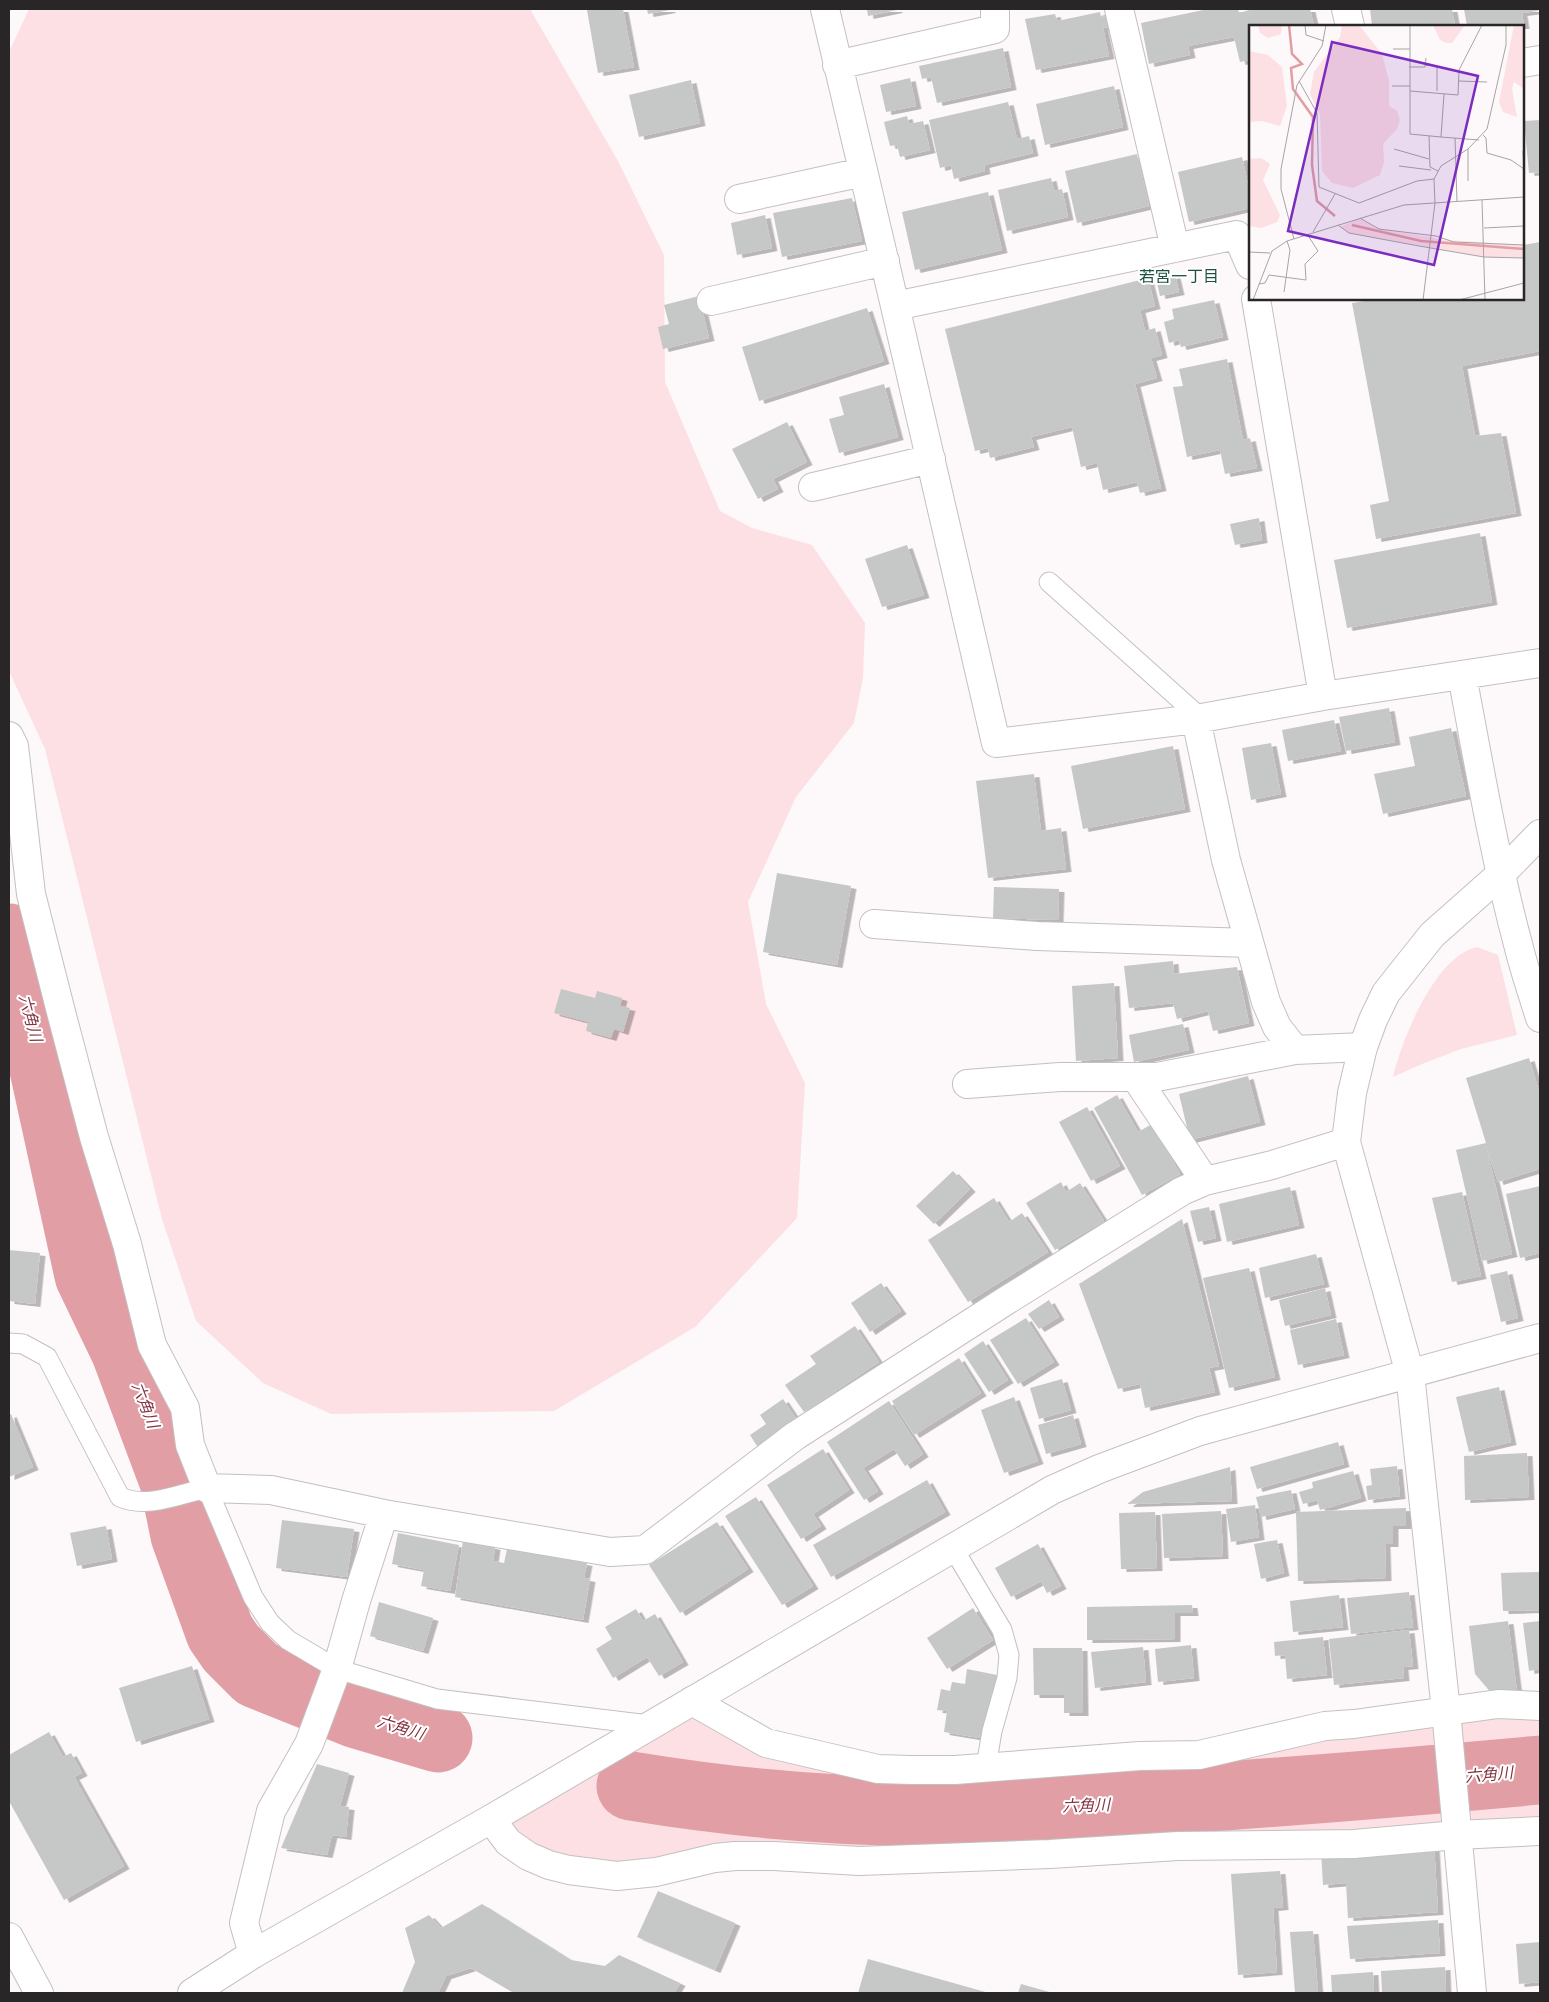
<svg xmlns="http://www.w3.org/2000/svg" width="1549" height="2002" font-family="Inter,'Noto Sans JP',sans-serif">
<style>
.green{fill:#fde0e3}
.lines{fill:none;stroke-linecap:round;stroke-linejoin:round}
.river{stroke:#e19ea5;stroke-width:69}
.building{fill:#c5c8c7;filter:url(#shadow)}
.service-casing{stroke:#c4c0c0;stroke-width:21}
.minor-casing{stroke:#c4c0c0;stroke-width:30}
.tertiary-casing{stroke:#c4c0c0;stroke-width:30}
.service{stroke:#fff;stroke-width:19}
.minor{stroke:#fff;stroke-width:28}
.tertiary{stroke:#fff;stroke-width:28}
.labels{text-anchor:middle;stroke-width:4;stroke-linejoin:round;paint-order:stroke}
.neighbourhood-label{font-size:16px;fill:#1e5142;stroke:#fff}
.water-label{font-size:16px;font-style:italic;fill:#843442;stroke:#fff}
.inset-river{fill:none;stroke:#e19ea5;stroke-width:2.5}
.inset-road{fill:none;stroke:#a8a4a5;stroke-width:1}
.view{fill:#7b2cbf;fill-opacity:0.15;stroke:#7b2cbf;stroke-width:2.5}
.inset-edge{fill:none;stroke:#282626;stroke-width:2.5}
</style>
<defs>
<filter id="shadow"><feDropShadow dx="5.5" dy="3" stdDeviation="0" flood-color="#0004"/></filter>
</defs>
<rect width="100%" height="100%" fill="#fdf8f9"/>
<!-- green -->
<path class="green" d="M 29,9 L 530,9 L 618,161 L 664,255 L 665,382 L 720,511 L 752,528 L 812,545 L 865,623 L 863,678 L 854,723 L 796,797 L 748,902 L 766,1004 L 805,1083 L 797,1218 L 695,1327 L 554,1411 L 331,1414 L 263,1383 L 196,1321 L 162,1219 L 45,749 L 9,671 L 9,52 Z
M 1477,947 L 1498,955 L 1517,1035 L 1461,1049 L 1422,1064 L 1393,1077 C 1402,1039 1435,956 1477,947 Z
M 692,1701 L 766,1743 L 955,1770 L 1540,1706 L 1540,1831 L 569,1870 L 491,1819 Z"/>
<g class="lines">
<!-- river -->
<path class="river" d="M 9,938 L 44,1069 L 89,1275 L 125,1350 L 174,1481 L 185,1535 L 220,1632 L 231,1648 L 257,1674 L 357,1714 L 438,1738
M 631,1786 C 729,1802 829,1812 928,1811 C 1022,1810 1117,1804 1211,1797 C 1321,1789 1431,1780 1540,1770"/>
</g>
<!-- building -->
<path class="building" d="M 593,9 L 623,9 L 634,67 L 598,73 L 587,10 Z
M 647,9 L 670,9 L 670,10 L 648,14 Z
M 867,9 L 897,9 L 897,10 L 868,16 Z
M 1208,9 L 1238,9 L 1239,13 L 1253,9 L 1310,9 L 1314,26 L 1250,26 L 1250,60 L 1240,62 L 1234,37 L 1188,46 L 1190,55 L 1149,64 L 1141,23 Z
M 1370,9 L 1452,9 L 1455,26 L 1372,26 Z
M 1464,9 L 1537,9 L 1538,11 L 1522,13 L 1524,26 L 1467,26 Z
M 1100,12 L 1101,17 L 1107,16 L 1109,27 L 1103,28 L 1109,56 L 1036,70 L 1025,19 L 1055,14 L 1057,21 Z
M 1003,48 L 1011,87 L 937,103 L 931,77 L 922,79 L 919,66 Z
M 910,78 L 916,106 L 886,112 L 880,85 Z
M 691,80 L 700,123 L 639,137 L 629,95 Z
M 1114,86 L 1123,127 L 1045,145 L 1036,104 Z
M 1008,102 L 1017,139 L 1029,136 L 1033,153 L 984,165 L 985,171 L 954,179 L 951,165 L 940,168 L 929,120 Z
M 907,116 L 909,124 L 923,121 L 930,150 L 900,157 L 897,145 L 890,146 L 884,122 Z
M 1540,120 L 1540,172 L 1529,173 L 1524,121 Z
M 1137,154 L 1149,206 L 1077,223 L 1065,171 Z
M 1242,157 L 1250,193 L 1250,208 L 1189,222 L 1178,172 Z
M 1051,178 L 1054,191 L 1062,189 L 1068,217 L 1007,231 L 998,190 Z
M 988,192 L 1002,250 L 915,270 L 902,212 Z
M 852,198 L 862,241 L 782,257 L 773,213 Z
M 765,215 L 772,248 L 737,255 L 731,223 Z
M 1540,242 L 1540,351 L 1462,366 L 1475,436 L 1501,433 L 1516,513 L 1376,539 L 1370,505 L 1389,501 L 1352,303 L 1377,299 L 1523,299 L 1523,245 Z
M 1175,275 L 1179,292 L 1160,296 L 1156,279 Z
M 1148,278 L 1155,306 L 1140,310 L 1145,331 L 1155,328 L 1162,355 L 1151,358 L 1157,378 L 1135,384 L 1161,488 L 1140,493 L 1137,482 L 1103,490 L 1097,463 L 1081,467 L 1072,427 L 1031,437 L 1034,447 L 990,458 L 988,448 L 975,451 L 945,329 Z
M 699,296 L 709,338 L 663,349 L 658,327 L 669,324 L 664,305 Z
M 1214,300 L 1223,337 L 1181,347 L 1179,340 L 1169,343 L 1164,322 L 1174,319 L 1172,309 Z
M 867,308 L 884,361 L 759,401 L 742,347 Z
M 1227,359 L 1243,440 L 1250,438 L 1257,468 L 1225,474 L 1220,450 L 1187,457 L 1173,387 L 1183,386 L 1179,369 Z
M 884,384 L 898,437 L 839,453 L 829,419 L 844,415 L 839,397 Z
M 787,422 L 807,462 L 773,479 L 778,489 L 758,499 L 732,449 Z
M 1259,518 L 1262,540 L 1235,545 L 1230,524 Z
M 1480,533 L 1492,602 L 1347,628 L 1334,560 Z
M 907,545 L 924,595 L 882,607 L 865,559 Z
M 1389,708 L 1395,742 L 1346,751 L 1339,717 Z
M 1334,720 L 1341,751 L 1288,761 L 1282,730 Z
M 1451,728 L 1466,796 L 1383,814 L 1374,774 L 1415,766 L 1409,737 Z
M 1271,743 L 1281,794 L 1251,800 L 1242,748 Z
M 1173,746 L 1185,809 L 1083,829 L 1071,766 Z
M 1034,774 L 1041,831 L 1061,828 L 1066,869 L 988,878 L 976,781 Z
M 777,873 L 851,886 L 837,965 L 763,952 Z
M 994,887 L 1059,889 L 1058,920 L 993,918 Z
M 1173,961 L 1174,974 L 1237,967 L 1249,1023 L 1213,1031 L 1208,1011 L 1177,1019 L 1173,1003 L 1129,1008 L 1124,966 Z
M 1114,983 L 1118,1058 L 1076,1061 L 1072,986 Z
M 561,989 L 595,998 L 597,991 L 622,998 L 620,1006 L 630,1008 L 623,1032 L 614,1029 L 611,1038 L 586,1031 L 588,1022 L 554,1013 Z
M 1183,1024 L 1189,1050 L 1134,1062 L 1129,1035 Z
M 1529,1058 L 1540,1095 L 1540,1169 L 1498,1182 L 1486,1146 L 1512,1254 L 1482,1261 L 1456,1150 L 1486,1143 L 1466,1078 Z
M 1248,1076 L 1260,1122 L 1190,1140 L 1179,1094 Z
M 1117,1095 L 1138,1132 L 1152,1124 L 1180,1174 L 1142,1195 L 1094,1108 Z
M 1087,1107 L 1120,1166 L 1091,1181 L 1059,1122 Z
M 953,1171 L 970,1189 L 934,1224 L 916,1206 Z
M 1061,1182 L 1066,1192 L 1080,1183 L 1104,1221 L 1055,1250 L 1026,1203 Z
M 1540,1186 L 1540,1253 L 1520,1258 L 1506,1194 Z
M 1290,1187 L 1299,1225 L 1227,1242 L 1219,1204 Z
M 1462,1192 L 1481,1276 L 1452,1282 L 1432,1198 Z
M 994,1198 L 1009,1222 L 1022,1213 L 1048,1252 L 968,1302 L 928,1240 Z
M 1209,1207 L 1216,1238 L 1198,1242 L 1190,1211 Z
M 1182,1219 L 1219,1366 L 1209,1368 L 1215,1392 L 1145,1408 L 1140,1384 L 1118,1389 L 1079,1284 Z
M 9,1250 L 40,1253 L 35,1304 L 9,1301 Z
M 1316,1254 L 1324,1284 L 1265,1298 L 1259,1268 Z
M 1249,1268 L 1275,1377 L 1229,1388 L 1203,1278 Z
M 1507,1271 L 1518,1318 L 1501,1322 L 1490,1275 Z
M 881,1283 L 901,1311 L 870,1332 L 851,1303 Z
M 1325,1288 L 1331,1315 L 1285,1326 L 1279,1300 Z
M 1049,1300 L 1059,1317 L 1039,1329 L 1028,1314 Z
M 1026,1318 L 1054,1362 L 1018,1384 L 990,1340 Z
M 1336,1319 L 1344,1355 L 1298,1365 L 1290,1330 Z
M 855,1326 L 879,1362 L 804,1412 L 785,1385 L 816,1364 L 810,1356 Z
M 983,1341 L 1008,1380 L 989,1392 L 964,1354 Z
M 959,1358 L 981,1393 L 914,1435 L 892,1401 Z
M 1062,1379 L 1071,1410 L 1039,1419 L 1030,1388 Z
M 1499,1387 L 1511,1442 L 1469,1452 L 1456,1397 Z
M 1014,1397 L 1038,1461 L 1004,1473 L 981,1410 Z
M 783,1399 L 797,1420 L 757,1446 L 750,1435 L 766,1424 L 760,1415 Z
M 889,1401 L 923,1454 L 905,1466 L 894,1449 L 863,1468 L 878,1491 L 864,1500 L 827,1442 Z
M 11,1414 L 33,1467 L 9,1477 L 9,1415 Z
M 1073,1415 L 1081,1444 L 1046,1454 L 1038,1425 Z
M 1338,1442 L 1344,1464 L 1257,1489 L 1250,1467 Z
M 823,1449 L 849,1490 L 813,1514 L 821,1526 L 801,1539 L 767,1485 Z
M 1527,1453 L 1529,1497 L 1465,1500 L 1464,1456 Z
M 1397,1466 L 1400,1496 L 1368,1500 L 1366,1486 L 1372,1485 L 1370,1469 Z
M 1230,1467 L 1232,1501 L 1127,1504 L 1143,1492 Z
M 1353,1471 L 1361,1498 L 1320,1510 L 1317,1500 L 1303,1504 L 1299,1492 L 1313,1488 L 1312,1482 Z
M 927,1480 L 945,1512 L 831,1577 L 813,1545 Z
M 1291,1490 L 1295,1509 L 1261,1517 L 1256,1497 Z
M 756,1497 L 813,1586 L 782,1605 L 725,1516 Z
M 1255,1505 L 1259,1537 L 1231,1542 L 1226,1509 Z
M 1406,1508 L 1406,1526 L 1393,1526 L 1393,1544 L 1385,1544 L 1386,1578 L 1298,1581 L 1296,1512 Z
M 1221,1511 L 1223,1556 L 1164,1558 L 1162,1514 Z
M 1155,1512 L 1157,1568 L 1121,1569 L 1119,1513 Z
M 282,1520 L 354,1529 L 347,1577 L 276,1568 Z
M 717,1522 L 748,1569 L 680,1613 L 649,1565 Z
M 106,1526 L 112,1559 L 77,1566 L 70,1533 Z
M 398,1533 L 459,1545 L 450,1591 L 421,1586 L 424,1570 L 392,1564 Z
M 463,1540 L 495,1547 L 493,1561 L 504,1563 L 507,1549 L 587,1563 L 584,1578 L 590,1579 L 583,1620 L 455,1597 Z
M 1277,1540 L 1284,1573 L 1261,1579 L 1254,1544 Z
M 1038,1544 L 1061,1586 L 1047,1593 L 1041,1581 L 1011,1597 L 995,1568 Z
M 1540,1572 L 1540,1610 L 1503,1611 L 1501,1573 Z
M 1409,1592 L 1413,1627 L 1351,1634 L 1347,1598 Z
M 1339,1595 L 1343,1627 L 1293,1632 L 1290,1601 Z
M 379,1602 L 433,1618 L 423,1651 L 370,1636 Z
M 1192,1605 L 1193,1613 L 1175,1613 L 1175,1639 L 1087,1640 L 1087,1607 Z
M 973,1608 L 993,1640 L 947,1669 L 927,1638 Z
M 636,1609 L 643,1621 L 655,1614 L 683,1662 L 659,1676 L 647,1657 L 613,1678 L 596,1649 L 612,1639 L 605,1627 Z
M 1508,1621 L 1517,1692 L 1493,1695 L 1475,1674 L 1469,1626 Z
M 1540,1621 L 1540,1669 L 1529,1671 L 1523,1623 Z
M 1409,1630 L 1413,1666 L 1403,1667 L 1404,1678 L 1334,1685 L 1329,1639 Z
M 1323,1637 L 1327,1675 L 1287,1679 L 1285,1655 L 1275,1656 L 1274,1642 Z
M 1191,1645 L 1194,1678 L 1158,1682 L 1155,1649 Z
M 1143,1647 L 1146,1682 L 1095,1688 L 1091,1652 Z
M 1033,1648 L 1082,1648 L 1083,1713 L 1064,1713 L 1064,1695 L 1034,1695 Z
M 192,1666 L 209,1719 L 136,1742 L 119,1688 Z
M 967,1669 L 997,1675 L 986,1739 L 944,1732 L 947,1711 L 937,1710 L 941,1689 L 950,1691 L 952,1682 L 965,1684 Z
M 49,1732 L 63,1757 L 71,1753 L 82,1773 L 74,1777 L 124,1866 L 64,1900 L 9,1801 L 9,1755 Z
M 317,1764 L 349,1773 L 340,1806 L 349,1807 L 346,1837 L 332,1835 L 327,1855 L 281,1848 Z
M 1434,1844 L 1438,1912 L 1348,1918 L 1346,1883 L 1323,1885 L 1321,1851 Z
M 1280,1871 L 1283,1907 L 1273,1908 L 1277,1972 L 1238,1975 L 1231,1874 Z
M 658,1891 L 735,1923 L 715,1970 L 637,1937 Z
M 482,1904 L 571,1960 L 605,1966 L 619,1955 L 680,1983 L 674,1993 L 514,1993 L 471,1968 L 446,1976 L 438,1993 L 402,1993 L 415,1962 L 405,1928 L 429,1915 L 441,1928 Z
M 1438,1920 L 1440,1953 L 1350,1959 L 1347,1926 Z
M 1313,1931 L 1318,1993 L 1295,1993 L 1290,1932 Z
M 1540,1942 L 1540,1982 L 1519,1984 L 1516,1944 Z
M 868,1959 L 989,1993 L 858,1993 Z
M 1445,1967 L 1446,1993 L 1382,1993 L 1381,1971 Z
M 1373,1972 L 1374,1993 L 1332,1993 L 1331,1975 Z
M 1021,1984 L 1053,1993 L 1018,1993 Z"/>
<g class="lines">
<!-- service casing -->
<g class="service-casing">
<path id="service" d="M 1049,582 L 1193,711 L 1196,719
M 9,1343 L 23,1344 L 47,1357 L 120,1497 C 147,1509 180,1494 207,1488 L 253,1597 L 270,1623 L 288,1640 L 337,1669 L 437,1699 L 649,1725
M 953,1548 L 1002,1630 L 1009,1655 L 1007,1678 L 992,1731 L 986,1767"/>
</g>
<!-- minor casing -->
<g class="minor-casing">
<path id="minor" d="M 825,9 L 895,306
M 1119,9 L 1175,248
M 1346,9 L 1350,26
M 1523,63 L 1540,60
M 837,65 L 995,29 L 995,9
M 739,199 L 863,172
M 1250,265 L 1237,235 L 895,306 L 996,743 L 1196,719 L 1323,696 L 1256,299
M 711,301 L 885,261
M 813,487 L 931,459
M 1462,675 C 1479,766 1495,859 1519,948 C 1525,972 1533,995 1540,1018
M 1323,696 L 1540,663
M 1196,719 L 1226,860 L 1266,1002 L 1277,1027 L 1295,1050 L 1363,1047
M 9,736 L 14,746 L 31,894 L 61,1012 L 94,1137 L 127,1244 L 152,1345 L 185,1408 L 190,1445 L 207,1488 L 271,1490 L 384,1514 L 610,1552 L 645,1550 L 795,1436 L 1007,1300 L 1182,1191 L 1205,1181 L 1272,1165 L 1346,1142
M 874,924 L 1037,936 L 1249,943
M 1136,1078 L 1205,1181
M 967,1084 L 1060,1077 L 1157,1077 L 1295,1050
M 692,1701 L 766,1743 L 878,1769 L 911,1770 L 955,1770 L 1140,1756 L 1199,1755 L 1325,1726 L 1354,1724 L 1498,1704 L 1540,1706
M 491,1819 L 508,1842 L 528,1856 L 549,1865 L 569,1870 L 617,1876 L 656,1872 L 715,1858 L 735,1856 L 774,1856 L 859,1861 L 1050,1854 L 1178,1846 L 1354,1844 L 1457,1835 L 1540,1831
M 253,1954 L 244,1923 L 271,1811 L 309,1744 L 337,1669 L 356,1601 L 384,1514"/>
</g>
<!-- tertiary casing -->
<g class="tertiary-casing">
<path id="tertiary" d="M 9,1937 L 39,1993
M 192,1993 L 253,1954 L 491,1819 L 1052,1490 L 1099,1469 L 1200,1431 L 1540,1338
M 1472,1993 L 1446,1711 L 1410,1374 L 1346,1142 L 1352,1093 L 1363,1047 L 1373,1020 L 1386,993 L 1432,935 L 1502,873 L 1540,834"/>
</g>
<!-- service -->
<use href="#service" class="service"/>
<!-- minor -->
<use href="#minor" class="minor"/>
<!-- tertiary -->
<use href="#tertiary" class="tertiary"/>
</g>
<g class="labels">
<!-- neighbourhood labels -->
<g class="neighbourhood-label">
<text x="1179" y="282">若宮一丁目</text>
</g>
<!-- water labels -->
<g class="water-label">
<text transform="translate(31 1018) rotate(75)" y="6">六角川</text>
<text transform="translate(146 1405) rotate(69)" y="6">六角川</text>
<text transform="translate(401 1727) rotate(17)" y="6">六角川</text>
<text transform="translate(1489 1774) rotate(-5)" y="6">六角川</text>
<text transform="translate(1086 1805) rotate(-2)" y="6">六角川</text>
</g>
</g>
<!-- overview -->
<g transform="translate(1249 25)">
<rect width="275" height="275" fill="#fdf8f9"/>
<path d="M 9,0 L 33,0 L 32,9 L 19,13 L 11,8 ZM 93,0 L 110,0 L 133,29 L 140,56 L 140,81 L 148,86 L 151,95 L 148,104 L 134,119 L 135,137 L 131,150 L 104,163 L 83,158 L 73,146 L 71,89 L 61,69 L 65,47 L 91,12 ZM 184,0 L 216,0 L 203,18 L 197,18 L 191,15 ZM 265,0 L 275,0 L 275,64 L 265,57 L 263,64 L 268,92 L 254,87 L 250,77 ZM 0,26 L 19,30 L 33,42 L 38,81 L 31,101 L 13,96 L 0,97 ZM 12,133 L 21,139 L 14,155 L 31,190 L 28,197 L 12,203 L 0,201 L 0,134 ZM 111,193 L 127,203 L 198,215 L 275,220 L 275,233 L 235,232 L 100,208 L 91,202 Z" fill="#fde0e3"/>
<path class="inset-river" d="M 40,0 L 43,29 L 53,39 L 42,43 L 44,64 L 64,92 L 63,140 L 68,176 L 86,191M 103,200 L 172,216 L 275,224"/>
<path class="inset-road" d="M 56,0 L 57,10 L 75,16M 144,24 L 161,24M 176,40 L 188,41 L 188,66M 160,42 L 176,42 L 177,33M 50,56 L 68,88 L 70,162 L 110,178 L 168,156 L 185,154M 209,56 L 238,57M 143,61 L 161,61M 161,66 L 161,0M 195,69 L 192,112 L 161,109 L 161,66 L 209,70 L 210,45 L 233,0M 234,110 L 237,113 L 238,128 L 262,135 L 275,144 L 275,150M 180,111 L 181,142 L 189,146M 192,112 L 230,115M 206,113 L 208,177M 145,124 L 180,134M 219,124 L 219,156M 274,126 L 275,144M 150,141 L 182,145M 233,175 L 236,275M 111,193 L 130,204 L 187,211 L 205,217 L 275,220M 89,200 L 100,208 L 170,221 L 235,232 L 275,233M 235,203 L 275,201M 64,207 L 86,169M 45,214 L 32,164 L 32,144 L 48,60 L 73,21 L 77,0M 0,227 L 21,228M 10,259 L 16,258 L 20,250 L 57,255 L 56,239 L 69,226 L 58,209M 35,267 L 41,225 L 38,216M 4,275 L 23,226 L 38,216 L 155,180 L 275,172M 174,275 L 186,178 L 185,154 L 192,141 L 219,124 L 238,104 L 257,20 L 257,0M 210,275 L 275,258"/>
<path class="view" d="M 83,17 L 229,51 L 185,240 L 39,206 Z"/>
<rect width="275" height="275" class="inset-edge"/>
</g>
<!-- border -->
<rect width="1549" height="2002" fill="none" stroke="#282626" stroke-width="20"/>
</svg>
